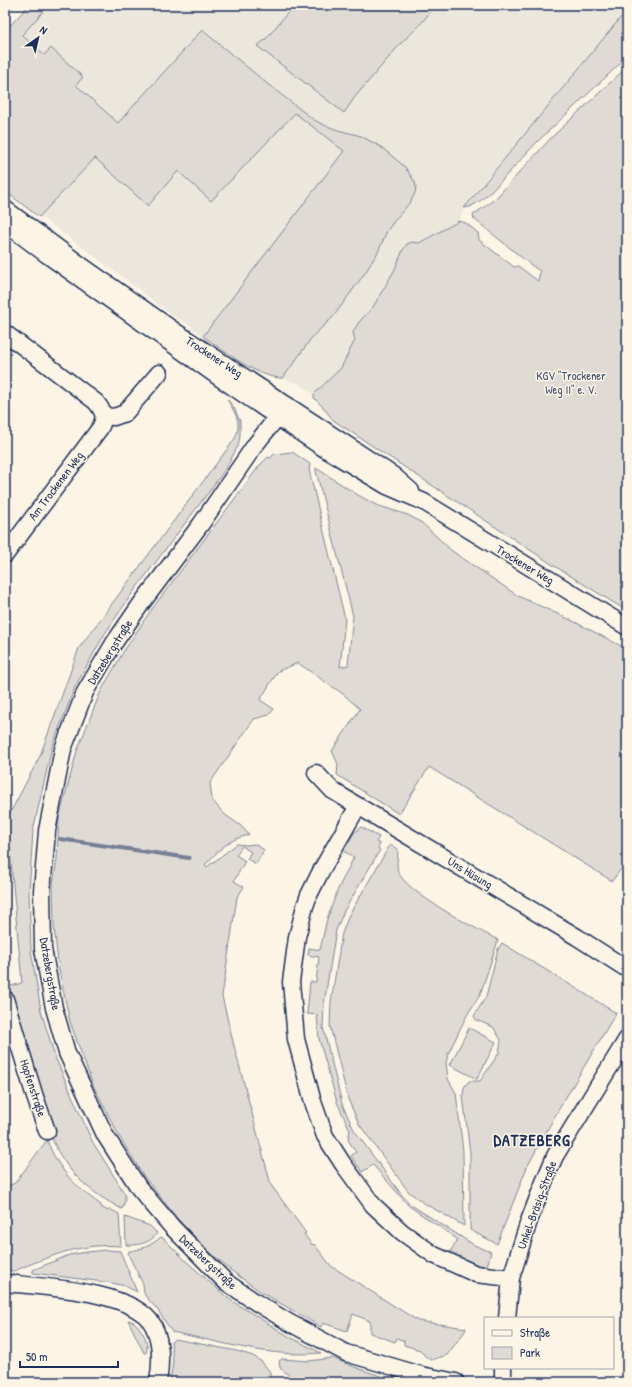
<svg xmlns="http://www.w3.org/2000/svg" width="632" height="1387" font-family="'Patrick Hand',sans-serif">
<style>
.built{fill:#ece7dc}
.green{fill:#dfdbd4;stroke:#7d8599}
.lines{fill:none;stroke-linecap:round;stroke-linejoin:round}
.stream{stroke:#767f94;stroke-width:4}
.minor-casing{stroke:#1b2f5e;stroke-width:19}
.minor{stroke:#fcf5e5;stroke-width:16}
.labels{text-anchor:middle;stroke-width:3;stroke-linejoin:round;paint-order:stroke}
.street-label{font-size:12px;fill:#1b2f5e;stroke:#fcf5e5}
.park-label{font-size:12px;fill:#425176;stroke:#fcf5e5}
.district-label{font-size:16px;font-weight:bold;letter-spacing:1px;fill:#1b2f5e;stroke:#fcf5e5}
</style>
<rect width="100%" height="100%" fill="#fcf5e5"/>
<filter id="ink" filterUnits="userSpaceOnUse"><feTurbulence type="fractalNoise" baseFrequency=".025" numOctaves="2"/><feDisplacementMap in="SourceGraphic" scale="8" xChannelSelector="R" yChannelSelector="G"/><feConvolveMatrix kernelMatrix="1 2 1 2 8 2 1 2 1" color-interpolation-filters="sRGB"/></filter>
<g filter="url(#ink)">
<!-- built -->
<path class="built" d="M 29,5 L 627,5 L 627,10 L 466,204 L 459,221 L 419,243 L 412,242 L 403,250 L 394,271 L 373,307 L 359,322 L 355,340 L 341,368 L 314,394 L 294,381 L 291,382 L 283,378 L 277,378 L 263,374 L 246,365 L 203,336 L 192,328 L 191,326 L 170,314 L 128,281 L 5,191 L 5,31 Z"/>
<!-- green -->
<path class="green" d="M 29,5 L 49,5 L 22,35 L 44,55 L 51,48 L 83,77 L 76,85 L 118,123 L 202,30 L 270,86 L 314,120 L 324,125 L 338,130 L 361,136 L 381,147 L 405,167 L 415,182 L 416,187 L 415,193 L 411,201 L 394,221 L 387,231 L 378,252 L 365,273 L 333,317 L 313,336 L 283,378 C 259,379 223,350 203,336 L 344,151 L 295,113 L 211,201 L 178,171 L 148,206 L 95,158 L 39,217 L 5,191 L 5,31 Z
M 294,5 L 436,5 L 418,27 L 402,42 L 355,97 L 344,113 L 257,46 L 265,40 Z
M 627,10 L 627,57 L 537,142 L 492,191 L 480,201 L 470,207 L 464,208 Z
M 627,67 L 627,611 L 556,567 L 333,420 L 323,407 L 314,398 L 314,394 L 341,368 L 355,340 L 353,332 L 359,322 L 373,307 L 394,271 L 403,250 L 407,244 L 412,242 L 419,243 L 459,221 L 466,223 L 478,233 L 479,240 L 514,267 L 518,266 L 538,281 L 540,271 L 531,265 L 474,219 L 473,215 L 495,199 L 552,137 Z
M 227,399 L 234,408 L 240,421 L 240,436 L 238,446 L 226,468 L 211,489 L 131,595 L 104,635 L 75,687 L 52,747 L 33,831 L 29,892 L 31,950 L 41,1011 L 55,1057 L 92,1141 L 125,1194 L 125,1201 L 122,1209 C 91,1193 65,1172 52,1138 L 56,1136 L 7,987 L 22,983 L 7,819 L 40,756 L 79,648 L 234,440 C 243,423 235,413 227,399 Z
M 292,452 L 310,464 L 309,470 L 345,619 L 340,667 L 348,665 L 353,616 L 316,471 L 316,468 L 358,495 L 376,505 L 408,515 L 422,523 L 452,551 L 518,596 L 571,620 L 627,649 L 627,861 L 612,881 L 429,767 L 399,814 L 337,775 L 338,764 L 332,751 L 360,709 L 343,694 L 298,663 L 278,671 L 260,700 L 274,709 L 269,715 L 254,719 L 210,783 L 212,800 L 224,814 L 241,826 L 249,835 C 228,839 219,850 205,865 L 207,867 L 237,844 L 246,845 L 255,844 L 264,850 L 256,864 L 247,859 L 251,852 L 242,846 L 236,855 L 245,861 L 234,881 L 244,887 L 237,897 L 222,996 L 233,1042 L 271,1185 L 306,1233 L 304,1234 L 312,1245 L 314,1244 L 331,1266 L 418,1321 L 466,1328 L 465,1331 L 447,1355 L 431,1360 L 425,1356 L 420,1350 L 404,1345 L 404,1341 L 397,1338 L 395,1342 L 370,1333 L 370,1321 L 353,1314 L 347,1331 L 323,1323 L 321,1327 L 261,1292 L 229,1269 L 201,1244 L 177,1218 L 145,1178 L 119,1136 L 93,1085 L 70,1022 L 59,971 L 54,927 L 53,884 L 57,859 L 59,818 L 77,751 L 100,693 L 122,654 L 149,613 L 260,465 L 268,457 L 271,458 L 274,454 Z
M 361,827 L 379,837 L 376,842 L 380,844 L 378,848 L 380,850 L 344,911 L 336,930 L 324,1004 L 323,1027 L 342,1104 L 354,1130 L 401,1194 L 411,1205 L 474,1245 L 491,1252 L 487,1266 L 476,1265 L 450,1253 L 457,1239 L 409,1206 L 373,1165 L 362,1172 L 351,1156 L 356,1152 L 348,1140 L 350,1130 L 337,1102 L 319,1039 L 317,1015 L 307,1014 L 310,982 L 316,982 L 319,957 L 308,955 L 309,948 L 320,950 L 327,919 L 338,889 L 354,857 L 343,851 L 354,833 Z
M 390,845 L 398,849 C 398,855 396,865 398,871 C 404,892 477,929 498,940 L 480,995 L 467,1015 L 448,1054 L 446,1063 L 448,1079 L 456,1093 L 463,1151 L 464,1226 L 422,1202 L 408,1191 L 359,1124 L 348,1099 L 330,1026 L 331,1002 L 342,933 L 349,915 Z
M 502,943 L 616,1013 L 556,1114 L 527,1167 L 497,1244 L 470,1230 L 470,1153 L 463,1096 L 464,1087 L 469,1081 L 480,1081 L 499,1053 L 501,1040 L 493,1027 L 476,1020 L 474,1016 L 486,997 L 498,949 Z
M 469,1028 L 496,1042 L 477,1079 L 450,1065 Z
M 47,1140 C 58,1170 76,1187 101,1205 L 101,1207 L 108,1211 L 110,1209 L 119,1214 L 121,1246 C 82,1243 56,1254 21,1268 L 15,1271 L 5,1270 L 5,1187 L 15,1183 Z
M 125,1217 L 150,1226 L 157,1233 C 152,1243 136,1246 126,1245 Z
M 161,1237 L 163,1238 L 187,1262 L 229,1299 L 288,1336 L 321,1353 C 271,1358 221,1342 172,1332 L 157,1309 L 146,1297 L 144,1293 L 143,1284 L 128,1254 L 129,1251 C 141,1250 152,1245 161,1237 Z
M 107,1250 L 120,1251 L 137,1292 L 125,1286 L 112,1283 L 33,1273 L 33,1270 L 69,1255 L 87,1252 Z
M 128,1320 L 134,1322 C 142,1329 150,1343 146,1353 L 144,1353 Z
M 175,1339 L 237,1351 L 253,1356 L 262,1362 L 270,1372 L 270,1382 L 170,1382 L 173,1362 L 171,1342 Z
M 332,1358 L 365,1371 L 400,1382 L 313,1382 L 290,1376 L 280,1368 L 279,1361 L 282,1359 L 309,1361 Z"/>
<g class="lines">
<!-- stream -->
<path class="stream" d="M 60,839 L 189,858"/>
<!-- minor casing -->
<g class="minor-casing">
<path id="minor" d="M 5,209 L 82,266 L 179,334 L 394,476 L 411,491
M 5,223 L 46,254 L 224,381 L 320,446 L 387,486 L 424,502 L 627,627
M 5,333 L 96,402 C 104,412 106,417 100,428 L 5,555
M 287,405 L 255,445 L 201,524 L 141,604 L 114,643 L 85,692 L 63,749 L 47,831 L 42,891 L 43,949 L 54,1008 L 67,1053 L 105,1135 L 139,1188 L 172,1227 L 226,1282 L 257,1303 L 290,1323 L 346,1353 L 421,1375 L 456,1382
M 104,416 L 114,417 L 125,413 L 159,373
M 316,773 L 333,791 L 577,937 L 627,969
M 358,806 L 321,871 L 309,895 L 305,906 L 297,937 L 291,982 L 296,1039 L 313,1102 L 325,1136 L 343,1164 L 373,1205 L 402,1232 L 434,1255 L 476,1274 L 511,1278
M 5,999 L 35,1097 L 47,1131
M 5,1283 C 42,1287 133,1290 153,1325 C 162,1342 161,1364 158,1382
M 507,1318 L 511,1278 L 529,1221 L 544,1182 L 555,1156 L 627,1039
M 503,1368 L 503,1382"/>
</g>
<!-- minor -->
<use href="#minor" class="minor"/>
</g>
</g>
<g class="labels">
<!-- street labels -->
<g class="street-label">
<text transform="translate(214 357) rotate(33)" y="4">Trockener Weg</text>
<text transform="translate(56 486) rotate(-53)" y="4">Am Trockenen Weg</text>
<text transform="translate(525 565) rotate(31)" y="4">Trockener Weg</text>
<text transform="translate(110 652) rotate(-58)" y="4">Datzebergstraße</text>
<text transform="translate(470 873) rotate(31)" y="4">Uns Hüsung</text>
<text transform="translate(50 974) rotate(80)" y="4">Datzebergstraße</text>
<text transform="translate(33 1088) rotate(72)" y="4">Hopfenstraße</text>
<text transform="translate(537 1205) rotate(-70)" y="4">Unkel-Bräsig-Straße</text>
<text transform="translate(208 1262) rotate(43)" y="4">Datzebergstraße</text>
</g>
<!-- park labels -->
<g class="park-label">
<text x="571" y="380">KGV "Trockener<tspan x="571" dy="14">Weg II" e. V.</tspan></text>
</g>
<!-- district labels -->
<g class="district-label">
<text x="532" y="1146">DATZEBERG</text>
</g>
</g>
<!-- margin -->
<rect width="632" height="1387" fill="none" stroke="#fcf5e5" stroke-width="20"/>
<rect x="10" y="10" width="612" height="1367" fill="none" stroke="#1b2f5e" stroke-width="1.5" filter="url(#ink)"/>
<!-- legend -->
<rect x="484" y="1317" width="130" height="52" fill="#fcf5e5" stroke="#a2a6af"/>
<rect x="492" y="1330" width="20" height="6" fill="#fcf5e5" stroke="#a2a6af"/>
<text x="520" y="1337" font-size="12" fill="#1b2f5e">Straße</text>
<rect x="492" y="1347" width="20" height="12" fill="#dfdbd4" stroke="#a2a6af"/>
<text x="520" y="1357" font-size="12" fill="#1b2f5e">Park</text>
<!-- north arrow -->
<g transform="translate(38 38) rotate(34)" stroke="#fcf5e5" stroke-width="3" paint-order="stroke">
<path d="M0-3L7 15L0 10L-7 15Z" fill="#1b2f5e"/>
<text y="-6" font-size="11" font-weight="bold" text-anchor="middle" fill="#1b2f5e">N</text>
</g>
<!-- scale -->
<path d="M20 1361v6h98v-6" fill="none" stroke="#1b2f5e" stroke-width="2"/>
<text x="26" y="1361" font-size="12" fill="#1b2f5e" stroke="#fcf5e5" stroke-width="3" paint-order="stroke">50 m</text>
</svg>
